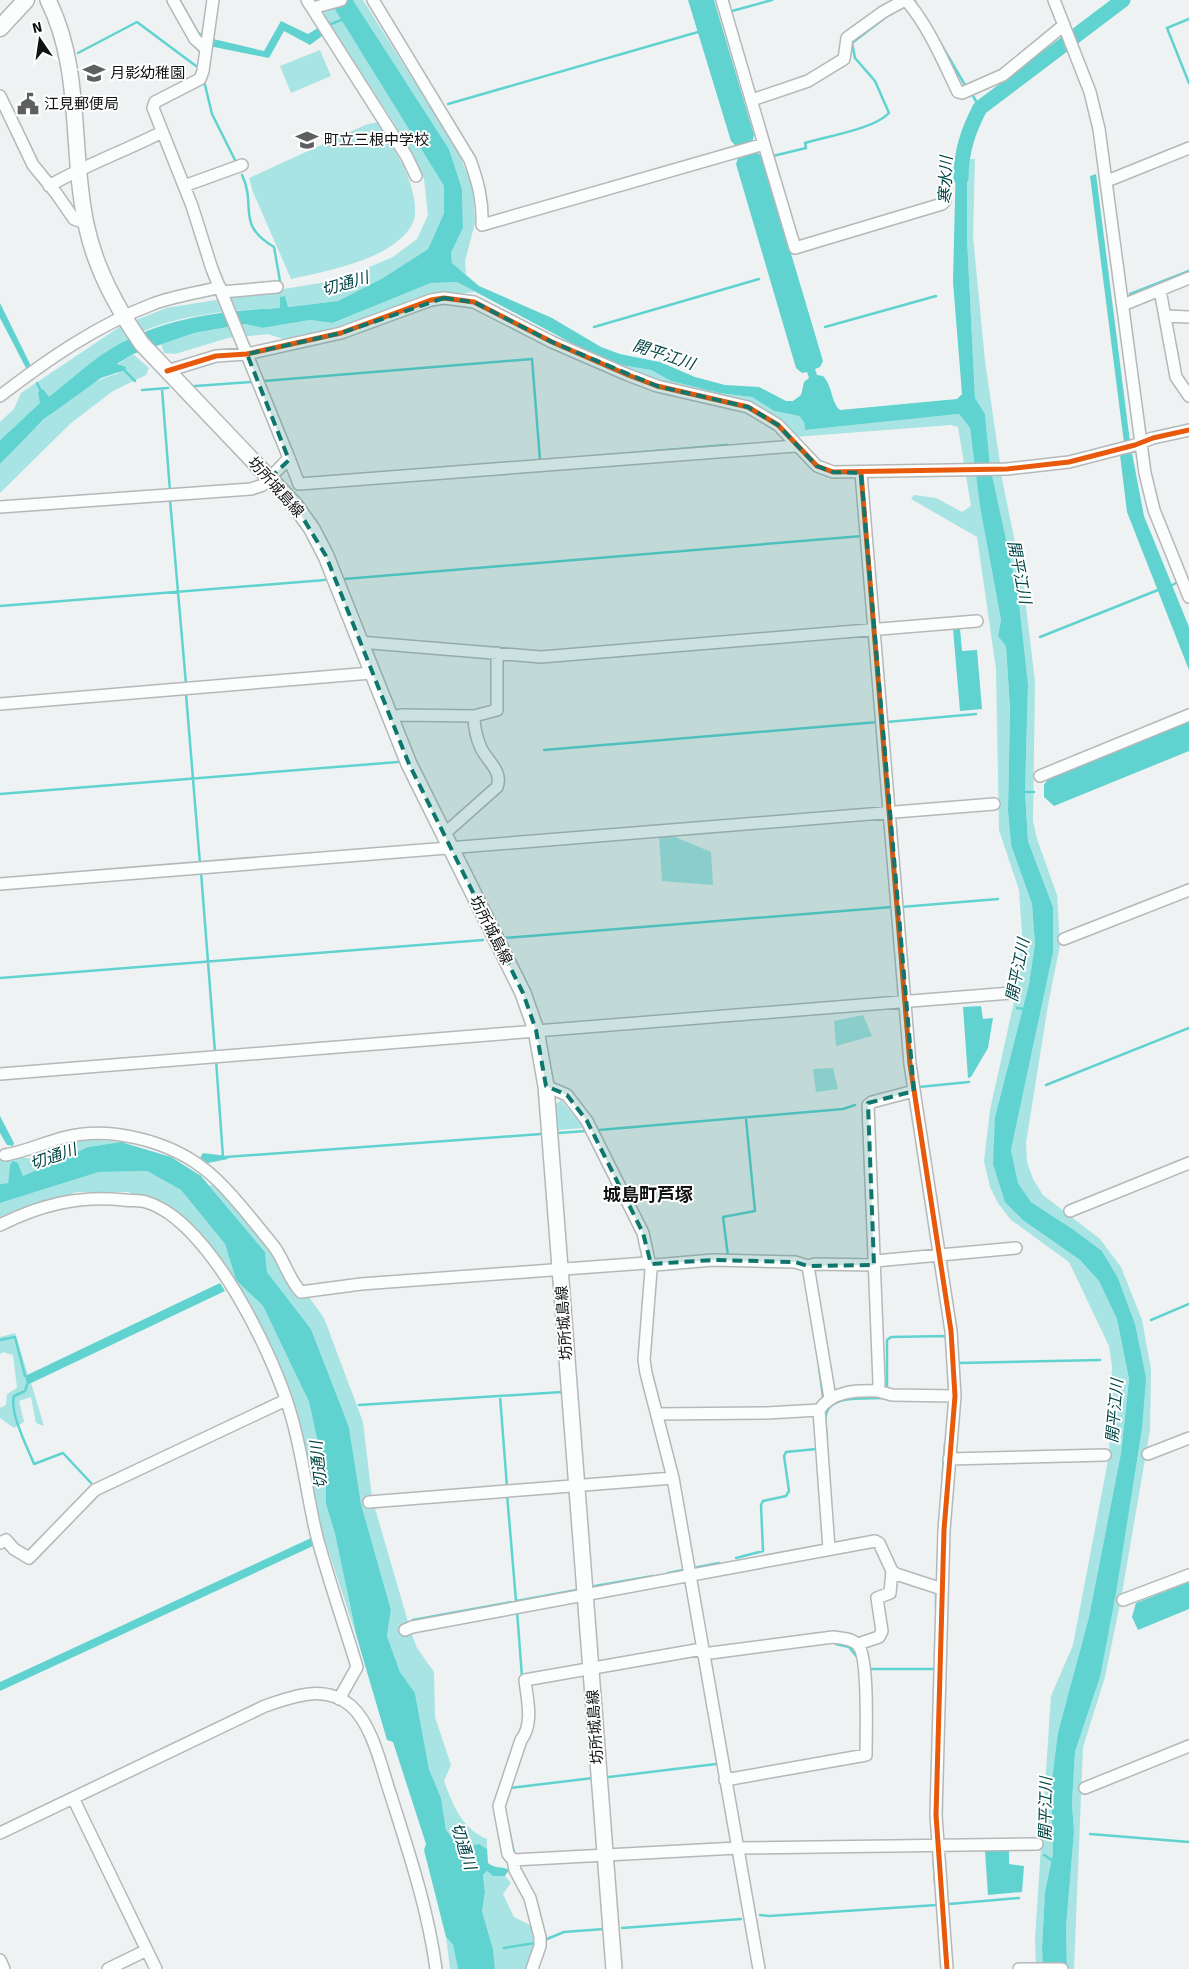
<svg xmlns="http://www.w3.org/2000/svg" width="1189" height="1969" font-family="Signika,'Noto Sans JP',sans-serif">
<style>
.green{fill:#a8e4e3}
.water{fill:#60d3d1}
.lines{fill:none;stroke-linecap:round;stroke-linejoin:round}
.stream{stroke:#60d3d1;stroke-width:2.5}
.river{stroke:#60d3d1;stroke-width:15}
.minor-casing{stroke:#b5b8b8;stroke-width:14}
.major-casing{stroke:#b5b8b8;stroke-width:18}
.highway-casing{stroke:#b5b8b8;stroke-width:19}
.minor{stroke:#fcfdfd;stroke-width:11}
.major{stroke:#fcfdfd;stroke-width:15}
.highway{stroke:#fcfdfd;stroke-width:16}
.cycleway-casing{stroke:#fff;stroke-width:8}
.cycleway{stroke:#e8590c;stroke-width:5}
.marked{fill:#0f766e;fill-opacity:0.2;stroke:#0f766e;stroke-width:4;stroke-dasharray:10 6;stroke-linejoin:round}
.labels{text-anchor:middle;stroke-width:4;stroke-linejoin:round;paint-order:stroke}
.poi-label{font-size:15px;fill:#101212;stroke:#fff;text-anchor:start}
.street-label{font-size:15px;fill:#101212;stroke:#fff}
.water-label{font-size:16px;font-style:italic;fill:#004544;stroke:#fff}
.quarter-label{font-size:18px;font-weight:bold;fill:#101212;stroke:#fff}
</style>
<rect width="100%" height="100%" fill="#eef2f2"/>
<!-- green -->
<path class="green" d="M 314,0 L 329,0 L 444,186 L 444,213 L 428,249 L 383,278 L 338,301 L 288,307 L 285,297 L 280,297 L 281,308 C 232,310 179,314 135,335 C 109,348 86,367 64,386 C 41,404 20,420 0,440 L 0,422 L 14,409 L 21,393 L 121,326 L 166,308 L 339,280 L 393,257 L 417,239 L 428,215 L 424,179 L 405,140 Z
M 353,0 L 363,0 L 456,148 L 473,186 L 475,223 L 465,261 L 466,275 L 452,263 L 451,253 L 463,228 L 462,189 L 449,149 Z
M 320,50 L 331,76 L 291,93 L 280,66 Z
M 378,122 C 391,145 408,168 413,194 C 415,200 416,214 414,220 C 400,258 327,271 291,279 L 253,192 L 249,178 L 365,125 Z
M 967,159 L 975,159 L 973,236 L 985,361 L 1003,484 L 1023,581 L 1035,682 L 1033,821 L 1037,839 L 1057,895 L 1060,945 L 1048,1005 L 1026,1143 L 1027,1162 L 1033,1179 L 1043,1195 L 1100,1239 L 1121,1267 L 1142,1320 L 1151,1369 L 1150,1430 L 1121,1599 L 1105,1677 L 1083,1747 L 1074,1969 L 1067,1969 L 1066,1928 L 1074,1832 L 1072,1803 L 1075,1752 L 1100,1677 L 1135,1324 L 1118,1278 L 1102,1251 L 1074,1230 L 1031,1202 L 1018,1183 L 1011,1150 L 1053,953 L 1053,907 L 1028,841 L 1025,792 L 1028,684 L 1018,594 L 990,466 L 985,414 L 975,398 L 967,238 Z
M 457,282 L 475,292 L 434,296 L 387,314 L 286,340 L 268,334 L 228,338 L 175,354 L 164,353 L 161,344 L 194,333 L 245,324 L 262,328 L 310,320 L 334,323 L 431,283 Z
M 133,354 L 149,368 L 146,375 L 113,391 L 71,423 L 0,493 L 0,464 C 31,432 75,384 119,373 L 117,365 Z
M 596,356 L 621,365 L 651,370 L 671,381 L 719,393 L 752,397 L 774,411 L 799,416 L 804,422 L 805,430 L 959,414 L 970,428 L 980,507 L 1001,620 L 998,636 L 1006,645 L 1010,708 L 1008,811 L 1011,845 L 1032,904 L 1035,944 L 1029,984 L 995,1117 L 1024,1221 L 1080,1260 L 1099,1281 L 1117,1319 L 1129,1379 L 1121,1453 L 1089,1617 L 1074,1674 L 1051,1789 L 1053,1853 L 1045,1892 L 1042,1948 L 1043,1969 L 1036,1969 L 1035,1938 L 1051,1696 L 1073,1645 L 1109,1455 L 1112,1366 L 1109,1346 L 1069,1262 L 1011,1220 L 998,1203 L 990,1187 L 984,1161 L 990,1110 L 1017,988 L 1022,933 L 1019,890 L 999,830 L 996,669 L 977,537 L 911,499 L 914,495 L 936,498 L 962,512 L 971,506 L 958,427 L 951,425 L 795,437 L 779,423 L 659,384 Z
M 668,834 L 711,852 L 713,885 L 662,881 L 659,835 Z
M 863,1015 L 872,1036 L 836,1046 L 834,1021 Z
M 833,1068 L 838,1089 L 816,1092 L 813,1069 Z
M 561,1100 L 584,1128 L 558,1130 L 556,1104 Z
M 84,1139 L 121,1142 L 88,1147 L 23,1176 L 18,1163 L 10,1165 L 8,1183 L 0,1184 L 0,1160 L 15,1157 L 36,1159 Z
M 147,1171 L 181,1190 L 225,1244 L 236,1280 L 263,1306 L 309,1402 L 326,1480 L 326,1504 L 335,1534 L 357,1638 L 323,1534 L 294,1404 L 253,1308 L 198,1233 L 166,1207 L 128,1192 L 77,1192 L 0,1219 L 0,1203 L 99,1172 Z
M 209,1185 L 215,1185 L 276,1253 L 296,1295 L 309,1297 L 324,1318 L 363,1422 L 372,1498 L 411,1632 L 417,1648 L 434,1672 L 435,1717 L 451,1765 L 444,1781 C 453,1805 462,1829 487,1839 L 487,1849 L 479,1844 L 459,1847 L 446,1830 L 441,1798 L 429,1769 L 415,1693 L 400,1672 L 387,1636 L 391,1610 L 361,1504 L 349,1427 L 311,1329 L 267,1272 L 265,1252 Z
M 15,1333 L 28,1375 L 25,1376 L 27,1385 L 31,1383 L 44,1426 L 36,1423 L 31,1397 L 19,1401 L 24,1422 L 14,1428 L 0,1418 L 0,1408 L 6,1405 L 7,1394 L 17,1388 L 13,1355 L 3,1352 L 0,1354 L 0,1337 Z
M 487,1871 L 493,1876 L 505,1876 L 511,1883 L 503,1894 L 514,1917 L 532,1926 L 536,1949 L 529,1969 L 495,1969 L 493,1949 L 482,1911 L 485,1893 L 483,1875 Z
M 446,1937 L 453,1945 L 458,1969 L 450,1969 Z"/>
<!-- water -->
<path class="water" d="M 176,0 L 181,0 L 199,32 L 209,38 L 264,51 L 281,21 L 308,34 L 321,26 L 326,33 L 310,45 L 284,31 L 269,58 L 204,45 Z
M 329,0 L 353,0 L 449,149 L 462,189 L 463,228 L 451,253 L 452,263 L 479,286 L 552,318 L 601,347 L 620,354 L 660,362 L 695,377 L 725,385 L 759,387 L 786,401 L 793,401 L 801,395 L 804,382 L 809,378 L 807,372 L 802,373 L 796,368 L 736,164 C 740,154 739,149 731,141 L 688,0 L 714,0 L 754,135 L 752,143 L 753,150 L 762,156 L 823,361 L 820,367 L 815,369 L 817,375 L 823,376 C 833,387 831,402 840,410 L 957,399 L 962,394 L 953,282 L 956,158 L 967,159 L 967,238 L 975,398 L 985,414 L 990,466 L 1018,594 L 1028,684 L 1025,792 L 1028,841 L 1053,907 L 1053,953 L 1011,1150 L 1018,1183 L 1031,1202 L 1074,1230 L 1102,1251 L 1118,1278 L 1135,1324 L 1146,1378 L 1142,1428 L 1116,1593 L 1100,1677 L 1075,1752 L 1072,1803 L 1074,1832 L 1066,1928 L 1067,1969 L 1043,1969 L 1042,1948 L 1045,1892 L 1053,1853 L 1051,1789 L 1058,1733 L 1089,1617 L 1121,1453 L 1129,1379 L 1117,1319 L 1099,1281 L 1080,1260 L 1024,1221 L 1005,1202 L 993,1164 L 995,1117 L 1029,984 L 1035,944 L 1032,904 L 1011,845 L 1008,811 L 1010,708 L 1006,646 L 998,636 L 1001,620 L 980,507 L 970,428 L 959,414 L 805,430 L 804,422 L 799,416 L 774,411 L 752,397 L 719,393 L 671,381 L 651,370 L 621,365 L 596,356 L 457,282 L 431,283 L 333,323 L 310,320 L 262,328 L 245,324 L 194,333 L 133,354 L 117,364 L 126,367 L 125,370 L 101,378 L 44,419 L 0,464 L 0,440 L 40,403 L 38,392 L 43,389 L 49,397 C 67,383 84,367 103,354 C 155,318 219,311 280,308 L 280,297 L 285,296 L 288,307 L 338,301 L 383,278 L 428,249 L 444,213 L 444,186 Z
M 1096,174 L 1130,442 L 1124,443 L 1090,176 Z
M 0,303 L 31,366 L 27,370 L 0,318 Z
M 1132,453 L 1144,516 L 1189,627 L 1189,670 L 1127,512 L 1120,455 Z
M 960,628 L 962,651 L 977,650 L 982,709 L 960,711 L 953,629 Z
M 1189,721 L 1189,751 L 1054,806 L 1044,797 L 1044,785 L 1048,779 Z
M 981,1006 L 983,1019 L 993,1018 L 988,1048 L 971,1077 L 968,1078 L 963,1007 Z
M 0,1116 L 14,1143 L 13,1146 L 7,1145 L 0,1133 Z
M 121,1142 L 171,1157 L 201,1176 L 265,1252 L 267,1272 L 311,1329 L 349,1427 L 361,1504 L 391,1610 L 387,1636 L 400,1672 L 415,1693 L 429,1769 L 441,1798 L 446,1830 L 459,1847 L 479,1844 L 487,1849 L 488,1863 C 495,1869 502,1866 509,1870 L 505,1876 L 493,1876 L 487,1871 L 483,1875 L 485,1893 L 482,1911 L 493,1949 L 495,1969 L 458,1969 L 453,1945 L 446,1937 L 424,1850 L 426,1844 L 393,1742 L 387,1740 L 357,1638 L 335,1534 L 326,1504 L 326,1480 L 309,1402 L 263,1306 L 236,1280 L 225,1244 L 181,1190 L 147,1171 L 99,1172 L 0,1203 L 0,1184 L 8,1183 L 10,1165 L 13,1161 L 18,1163 L 23,1176 L 88,1147 Z
M 203,1153 L 227,1156 L 228,1159 L 208,1163 L 200,1158 Z
M 220,1283 L 225,1291 L 27,1385 L 25,1376 Z
M 311,1538 L 313,1546 L 0,1691 L 0,1682 Z
M 1189,1582 L 1189,1609 L 1138,1630 L 1132,1617 L 1136,1603 Z
M 1009,1850 L 1009,1864 L 1024,1866 L 1022,1892 L 988,1895 L 985,1851 Z"/>
<g class="lines">
<!-- stream -->
<path class="stream" d="M 914,0 L 916,3
M 732,11 L 772,0
M 1189,19 L 1167,28 L 1189,83
M 331,24 L 344,19
M 938,39 L 965,85
M 78,53 L 137,22 L 196,66
M 204,81 L 212,114 L 236,162
M 973,96 L 980,108
M 448,104 L 698,32
M 773,156 L 806,148 L 805,143 C 828,136 874,129 889,113 L 875,81 L 855,58 L 852,43 L 886,17
M 242,175 C 257,206 235,224 274,247 L 280,281
M 1130,294 L 1189,271
M 594,327 L 759,279
M 825,327 L 936,296
M 124,370 L 135,381
M 264,381 L 532,359 L 540,460 L 543,460
M 37,383 L 42,393
M 195,386 L 251,382
M 162,389 L 170,491
M 142,390 L 168,388
M 596,456 L 727,445
M 170,500 L 186,684
M 344,579 L 862,536
M 1172,585 L 1176,583
M 0,606 L 325,580
M 1040,637 L 1158,590
M 186,694 L 200,864
M 887,722 L 976,714
M 544,750 L 878,722
M 1023,792 L 1034,792
M 0,794 L 398,762
M 201,872 L 215,1052
M 901,907 L 998,899
M 505,938 L 892,907
M 0,978 L 483,940
M 1017,1008 L 1025,1009
M 216,1060 L 223,1157
M 1046,1085 L 1189,1028
M 919,1087 L 969,1082
M 599,1130 L 843,1109 L 855,1105
M 558,1133 L 586,1131
M 226,1157 L 541,1134
M 728,1256 L 723,1217 L 755,1211 L 746,1119
M 1151,1320 L 1189,1304
M 0,1340 L 15,1337 L 25,1376
M 960,1363 L 1100,1360
M 819,1367 L 823,1397
M 27,1385 L 25,1391 L 14,1396 C 9,1412 28,1449 34,1464 L 63,1453 L 91,1483
M 887,1389 L 887,1340 L 891,1337 L 946,1336 L 946,1338
M 500,1396 L 507,1487
M 359,1405 L 562,1392
M 827,1439 C 827,1432 824,1422 826,1415 C 830,1394 867,1399 883,1398
M 942,1484 L 945,1443
M 507,1494 L 516,1601
M 736,1558 L 763,1551 L 761,1505 L 763,1501 L 786,1496 L 789,1491 L 784,1456 L 786,1452 L 816,1449
M 693,1568 L 719,1563
M 668,1573 L 683,1570
M 595,1586 L 653,1576
M 936,1608 L 936,1595
M 517,1611 L 522,1677
M 413,1620 L 577,1590
M 836,1644 L 849,1647 L 857,1657
M 870,1669 L 935,1669
M 609,1777 L 716,1764
M 510,1788 L 593,1778
M 510,1834 L 514,1853
M 1090,1834 L 1189,1842
M 933,1850 L 935,1884
M 1044,1855 L 1053,1861
M 949,1904 L 1019,1898
M 760,1915 L 769,1916 L 937,1905
M 622,1928 L 741,1919
M 547,1939 L 564,1932 L 604,1929
M 504,1948 L 535,1943"/>
<!-- river -->
<path class="river" d="M 961,178 C 961,152 968,131 980,108 L 1123,0"/>
<!-- minor casing -->
<g class="minor-casing">
<path id="minor" d="M 173,0 L 195,39 L 205,48
M 307,0 L 407,157 L 416,176
M 373,0 L 470,160 C 478,182 483,201 482,225 L 764,144 L 722,0
M 906,0 C 929,27 943,61 958,92 L 962,93 L 1003,75 L 1064,25
M 1054,0 L 1090,92 L 1099,129 L 1145,473 L 1154,510 L 1189,597
M 313,8 L 341,0
M 0,96 L 33,165 L 56,193 L 74,219 L 85,223
M 752,100 L 808,81 L 844,59 L 847,38 L 883,12 L 905,0
M 764,144 L 795,248 L 942,204 L 945,201
M 1107,181 L 1189,148
M 49,186 C 85,165 125,151 162,132
M 184,186 L 242,165
M 1160,290 L 1176,377 L 1189,396
M 222,292 L 277,287
M 1123,305 L 1189,278
M 1165,316 L 1189,317
M 167,371 L 216,356 L 247,354 L 341,333 L 431,300 L 444,298 L 474,302 L 552,342 L 628,375 L 657,386 L 748,407 L 778,425 L 817,466 L 833,472 L 1007,469 L 1069,462 L 1135,445 L 1153,438 L 1189,430
M 0,396 C 47,360 97,325 153,304 C 174,296 198,293 220,287
M 289,458 L 299,484 L 796,446
M 861,473 L 910,1064 L 951,1331 L 955,1396 L 944,1530 L 936,1815 L 947,1969
M 0,507 L 251,489 L 263,485 L 289,458 L 212,269 L 192,206 L 153,108 L 155,102 L 200,79 L 203,71 L 213,0
M 359,642 L 541,657 L 977,621
M 0,704 L 371,673
M 474,716 L 497,710 L 497,653
M 389,718 L 401,715 L 474,716 C 474,726 477,739 481,748 C 487,761 503,771 497,787 L 443,835
M 1040,776 L 1189,715
M 0,884 L 994,804
M 1064,939 L 1189,890
M 0,1074 L 1011,993
M 546,1086 L 567,1095 L 587,1121 L 643,1233 L 651,1270 L 644,1360 L 646,1373 L 673,1478 L 759,1969
M 5,1155 C 28,1151 45,1142 66,1137 C 110,1126 168,1141 203,1168 C 226,1185 253,1221 272,1244 C 284,1258 288,1279 301,1292 L 361,1284 L 646,1263 L 655,1265 L 713,1260 L 795,1262 L 808,1266 L 815,1264 L 874,1265
M 1070,1211 L 1189,1163
M 0,1225 C 40,1205 79,1195 124,1200 C 131,1201 139,1200 146,1202 C 210,1221 274,1355 291,1415 C 303,1455 307,1497 317,1537 C 329,1581 344,1624 357,1667 L 339,1699
M 875,1261 L 1016,1248
M 808,1266 L 830,1398
M 878,1391 L 892,1395 L 955,1396
M 657,1414 L 767,1413 L 819,1410
M 1148,1454 L 1189,1438
M 949,1459 L 1105,1455
M 369,1502 L 673,1478
M 0,1543 L 6,1540 L 14,1549 L 29,1558 L 95,1490 L 286,1400
M 829,1549 L 819,1410 C 832,1391 856,1390 878,1391 L 879,1383 L 868,1105 L 872,1102 L 914,1091
M 1123,1600 L 1189,1575
M 405,1630 L 412,1627 L 875,1541 L 879,1543 L 892,1571 L 896,1574 L 942,1589
M 858,1644 L 879,1637 L 882,1631 L 877,1598 L 890,1593 L 892,1571
M 702,1649 L 525,1680 C 527,1699 534,1724 521,1740 L 499,1806 L 508,1854 L 513,1860 L 737,1848 L 1037,1844
M 703,1654 L 833,1637 C 841,1638 852,1638 858,1645 C 869,1657 866,1735 866,1755 L 725,1780
M 1085,1788 L 1189,1746
M 73,1798 L 156,1969
M 0,1833 L 265,1706 C 293,1696 325,1684 351,1706 C 373,1725 382,1770 391,1796 C 409,1853 428,1909 436,1969
M 513,1860 L 515,1870 L 530,1898 L 540,1937 L 540,1946 L 532,1969
M 0,1960 L 4,1969
M 108,1969 L 147,1950
M 1019,1969 L 1062,1969"/>
</g>
<!-- major casing -->
<g class="major-casing">
<path id="major" d="M 48,0 C 83,70 70,149 86,224 C 95,268 116,307 142,344 L 295,505 L 312,529 L 326,556 L 409,764 L 523,993 L 536,1030 L 546,1086 L 614,1969"/>
</g>
<!-- highway casing -->
<g class="highway-casing">
<path id="highway" d="M 0,28 L 26,0"/>
</g>
<!-- minor -->
<use href="#minor" class="minor"/>
<!-- major -->
<use href="#major" class="major"/>
<!-- highway -->
<use href="#highway" class="highway"/>
<!-- cycleway casing -->
<g class="cycleway-casing">
<path id="cycleway" d="M 167,371 L 216,356 L 247,354 L 341,333 L 431,300 L 444,298 L 474,302 L 552,342 L 628,375 L 657,386 L 748,407 L 778,425 L 817,466 L 833,472 L 1007,469 L 1069,462 L 1135,445 L 1153,438 L 1189,430
M 861,473 L 910,1064 L 951,1331 L 955,1396 L 944,1530 L 936,1815 L 947,1969"/>
</g>
<!-- cycleway -->
<use href="#cycleway" class="cycleway"/>
</g>
<!-- marked area -->
<path class="marked" d="M 444,298 L 474,302 L 552,342 L 657,386 L 748,407 L 778,425 L 817,466 L 833,472 L 861,473 L 914,1091 L 868,1103 L 874,1265 L 808,1266 L 795,1262 L 713,1260 L 651,1264 L 643,1233 L 587,1121 L 567,1095 L 546,1086 L 536,1030 L 523,993 L 409,764 L 326,556 L 295,505 L 270,478 L 289,460 L 247,354 L 341,333 Z"/>
<!-- icons -->
<defs>
<g id="school-bare" transform="scale(1.725)"><path d="M0-5L7-2L0 1L-7-2ZM-4 1L0 2.5L4 1V4Q0 6-4 4Z" fill="#5e6060" stroke="#fff" stroke-width="2.5" paint-order="stroke"/></g>
<g id="civic-bare" transform="scale(1.725)"><path d="M-.6-6.5H3V-4.5H.6V-3L4-1V1h2V6H-6V1h2V-1L-.6-3ZM-1.2 2.5V6h2.4V2.5Z" fill="#5e6060" stroke="#fff" stroke-width="2.5" paint-order="stroke"/></g>
</defs>
<g fill-rule="evenodd">
<use href="#school-bare" x="94" y="73"/>
<use href="#civic-bare" x="28" y="104"/>
<use href="#school-bare" x="307" y="140"/>
</g>
<g class="labels">
<!-- poi labels -->
<g class="poi-label">
<text x="110" y="78">月影幼稚園</text>
<text x="44" y="109">江見郵便局</text>
<text x="324" y="145">町立三根中学校</text>
</g>
<!-- street labels -->
<g class="street-label">
<text transform="translate(276 487) rotate(48)" y="5">坊所城島線</text>
<text transform="translate(491 930) rotate(63)" y="5">坊所城島線</text>
<text transform="translate(564 1323) rotate(-94)" y="5">坊所城島線</text>
<text transform="translate(595 1727) rotate(-94)" y="5">坊所城島線</text>
</g>
<!-- water labels -->
<g class="water-label">
<text transform="translate(945 180) rotate(-88)" y="6">寒水川</text>
<text transform="translate(345 283) rotate(-16)" y="6">切通川</text>
<text transform="translate(664 354) rotate(18)" y="6">開平江川</text>
<text transform="translate(1020 572) rotate(79)" y="6">開平江川</text>
<text transform="translate(1017 970) rotate(-79)" y="6">開平江川</text>
<text transform="translate(53 1156) rotate(-19)" y="6">切通川</text>
<text transform="translate(1114 1411) rotate(-85)" y="6">開平江川</text>
<text transform="translate(318 1465) rotate(-96)" y="6">切通川</text>
<text transform="translate(1045 1809) rotate(-89)" y="6">開平江川</text>
<text transform="translate(464 1846) rotate(72)" y="6">切通川</text>
</g>
<!-- quarter labels -->
<g class="quarter-label">
<text x="648" y="1201">城島町芦塚</text>
</g>
</g>
<!-- north arrow -->
<g transform="translate(40 40) rotate(347)" stroke="#ffffff" stroke-width="4" paint-order="stroke">
<path d="M0-4L9 19L0 12L-9 19Z" fill="#101212"/>
<text y="-8" font-size="14" font-weight="bold" text-anchor="middle" fill="#101212">N</text>
</g>
</svg>
